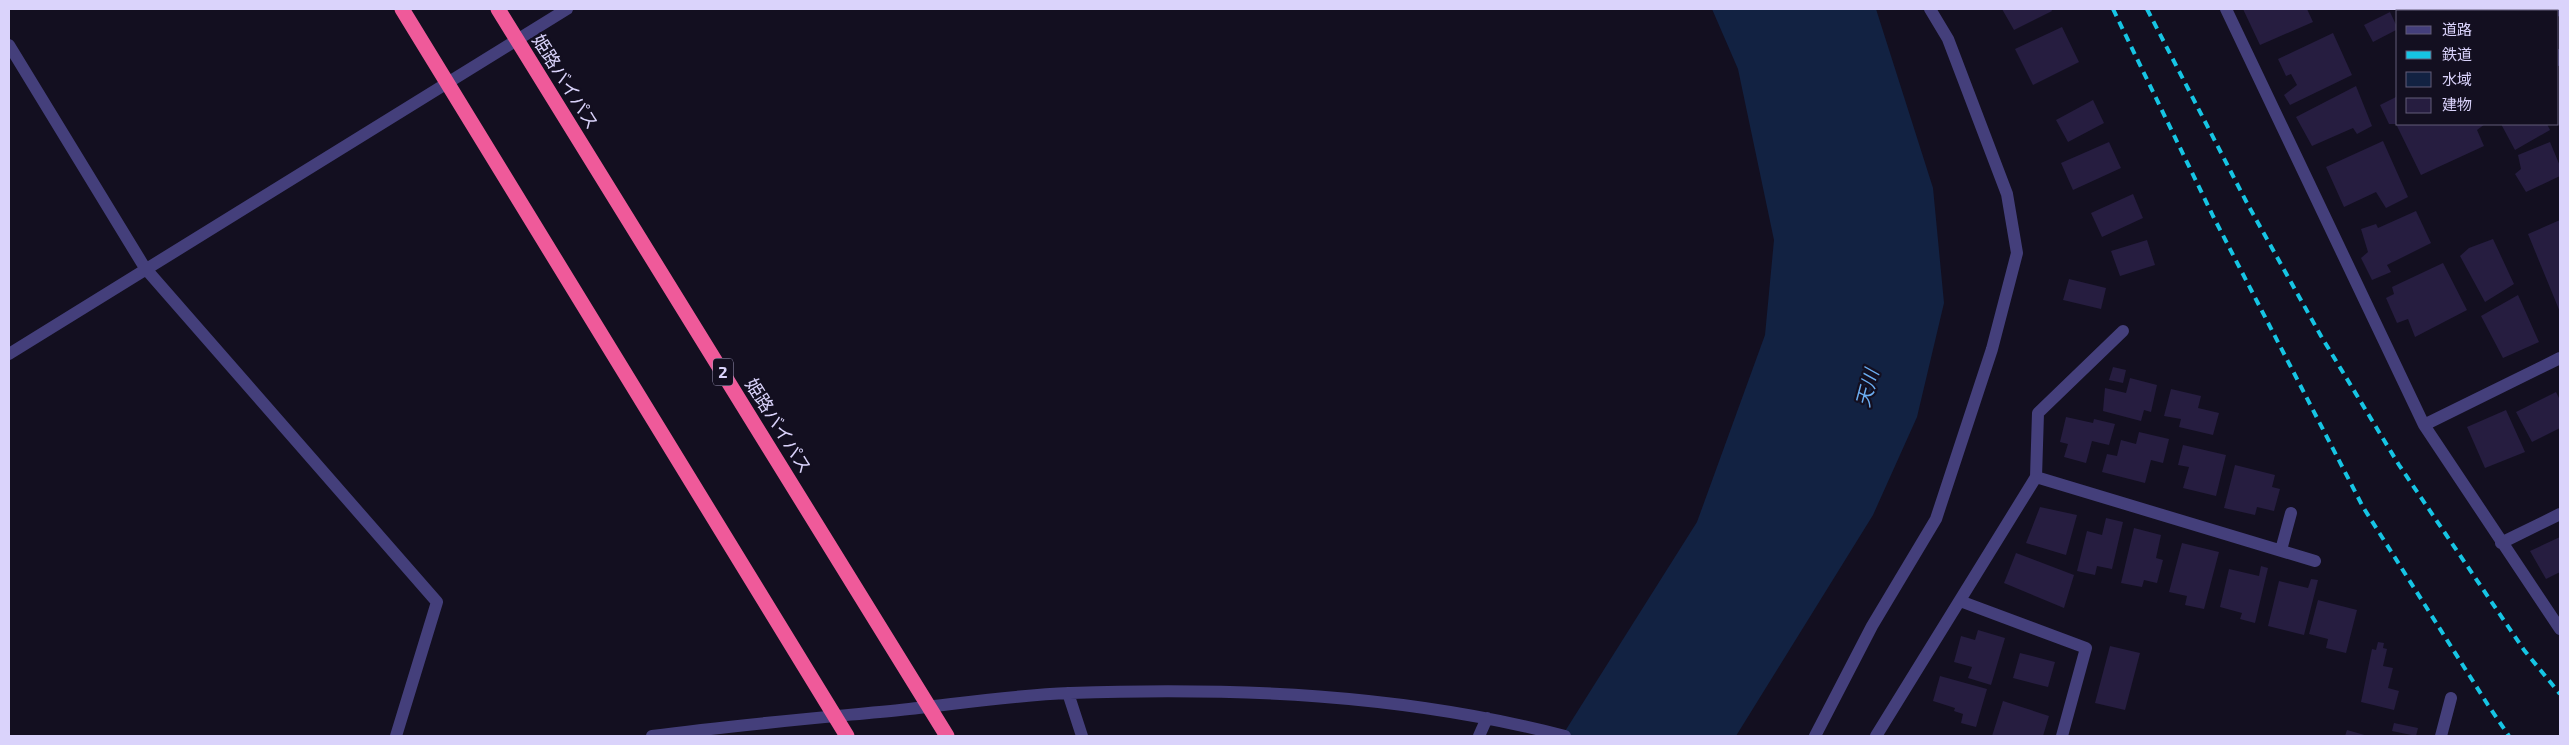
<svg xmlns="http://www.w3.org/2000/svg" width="2569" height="745" font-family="'Exo 2','Noto Sans JP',sans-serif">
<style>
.water{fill:#122242}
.building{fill:#261d40}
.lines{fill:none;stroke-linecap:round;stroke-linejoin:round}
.minor{stroke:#443f7b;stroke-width:12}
.tertiary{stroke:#443f7b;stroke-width:12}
.rail{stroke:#16c5e4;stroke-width:4;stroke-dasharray:8 6;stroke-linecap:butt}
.motorway-bridge{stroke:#ef5a9a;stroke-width:15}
.labels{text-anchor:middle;stroke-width:4.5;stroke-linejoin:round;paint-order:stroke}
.shield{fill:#130f20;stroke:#9e98b9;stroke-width:1}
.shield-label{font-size:16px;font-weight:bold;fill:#dad3fb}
.street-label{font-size:18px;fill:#dad3fb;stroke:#130f20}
.water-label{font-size:19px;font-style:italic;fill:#6badf1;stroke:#130f20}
</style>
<rect width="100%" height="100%" fill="#130f20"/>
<!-- water -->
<path class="water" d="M 1712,9 L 1876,9 L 1933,188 L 1944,303 L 1917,417 L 1873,515 L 1736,736 L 1562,736 L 1697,522 L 1765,335 L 1774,240 L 1738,69 Z"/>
<!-- building -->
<path class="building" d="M 2002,9 L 2051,9 L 2052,11 L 2014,30 Z
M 2243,9 L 2307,9 L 2313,22 L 2260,45 Z
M 2390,12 L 2398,29 L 2373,42 L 2364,25 Z
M 2062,27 L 2079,62 L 2033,85 L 2015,49 Z
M 2333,33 L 2352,75 L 2290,105 L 2284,95 L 2297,85 L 2291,74 L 2286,76 L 2278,59 Z
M 2356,86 L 2372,126 L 2357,134 L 2353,128 L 2312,146 L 2296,117 Z
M 2398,96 L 2398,124 L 2485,124 L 2477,130 L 2484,146 L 2421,175 L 2396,124 L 2389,124 L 2380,105 Z
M 2093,100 L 2104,123 L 2068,142 L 2056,120 Z
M 2501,124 L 2547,124 L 2550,130 L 2515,150 Z
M 2383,141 L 2408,197 L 2386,208 L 2376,192 L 2344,207 L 2326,167 Z
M 2109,142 L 2121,168 L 2073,190 L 2061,163 Z
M 2550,142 L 2560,166 L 2560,176 L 2526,192 L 2515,174 L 2521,169 L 2518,155 Z
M 2133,194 L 2143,218 L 2102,237 L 2091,213 Z
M 2416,211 L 2431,243 L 2387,265 L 2391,272 L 2372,280 L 2361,258 L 2368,252 L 2361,229 L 2376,224 L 2378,228 Z
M 2560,220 L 2560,312 L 2528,234 Z
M 2493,239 L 2514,284 L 2485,302 L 2460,256 L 2469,248 Z
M 2147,240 L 2155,265 L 2120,276 L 2111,251 Z
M 2443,263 L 2467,310 L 2415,337 L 2408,319 L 2397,323 L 2386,298 L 2394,294 L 2392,287 Z
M 2069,279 L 2106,288 L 2101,309 L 2063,300 Z
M 2518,295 L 2539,342 L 2503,358 L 2481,316 Z
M 2113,367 L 2126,370 L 2123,383 L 2109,380 Z
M 2130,378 L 2157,385 L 2151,412 L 2144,410 L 2141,421 L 2103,411 L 2105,388 L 2126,393 Z
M 2171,389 L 2201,396 L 2198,408 L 2219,413 L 2213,435 L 2179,427 L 2181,419 L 2164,416 Z
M 2556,392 L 2560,400 L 2560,428 L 2532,442 L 2516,412 Z
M 2506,410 L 2525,452 L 2485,468 L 2467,427 Z
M 2066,417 L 2093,423 L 2094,419 L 2115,424 L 2109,445 L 2092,441 L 2086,463 L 2064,457 L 2068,444 L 2060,442 Z
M 2139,432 L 2169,439 L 2163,463 L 2151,460 L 2145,483 L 2102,472 L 2107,454 L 2117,456 L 2121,440 L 2136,444 Z
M 2183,445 L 2226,455 L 2216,496 L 2183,488 L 2189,467 L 2178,465 Z
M 2235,465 L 2275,475 L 2272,487 L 2280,489 L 2274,511 L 2257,507 L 2255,515 L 2224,508 Z
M 2040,507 L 2077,515 L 2066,555 L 2026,543 Z
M 2106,518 L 2123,522 L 2112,569 L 2097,566 L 2095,575 L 2077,571 L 2087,531 L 2102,535 Z
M 2134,528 L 2161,535 L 2156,558 L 2163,560 L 2157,583 L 2144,580 L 2142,587 L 2121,583 Z
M 2560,537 L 2560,572 L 2546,579 L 2530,551 Z
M 2182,543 L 2219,552 L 2204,609 L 2185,605 L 2187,596 L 2169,592 Z
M 2016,553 L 2074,575 L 2064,608 L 2004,583 Z
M 2261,566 L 2268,568 L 2255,623 L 2240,619 L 2242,613 L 2220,607 L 2229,569 L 2259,576 Z
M 2311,579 L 2318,580 L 2304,635 L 2268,626 L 2279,581 L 2308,588 Z
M 2318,600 L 2357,610 L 2346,653 L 2326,648 L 2328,639 L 2309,634 Z
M 1978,630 L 2005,638 L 1991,685 L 1968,678 L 1972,667 L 1954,662 L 1961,636 L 1975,640 Z
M 2378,642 L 2384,643 L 2383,648 L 2387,649 L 2383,666 L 2393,668 L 2388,688 L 2399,691 L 2394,710 L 2361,702 L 2372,649 L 2376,650 Z
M 2110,646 L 2140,653 L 2125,710 L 2095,703 Z
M 2020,653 L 2055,662 L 2048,687 L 2013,678 Z
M 1940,676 L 1987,689 L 1976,727 L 1961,723 L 1963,714 L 1954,711 L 1955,708 L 1933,701 Z
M 2003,701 L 2049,716 L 2043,736 L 1992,736 Z
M 2394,723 L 2418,728 L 2416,736 L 2392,731 Z
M 2347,730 L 2368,736 L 2345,736 Z"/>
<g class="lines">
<!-- minor -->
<path class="minor" d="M 2226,9 L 2424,425 L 2560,358
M 2556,11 L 2560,9
M 9,45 L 145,268 L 437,602 L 396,736
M 9,354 L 567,9
M 2424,425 L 2560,629
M 2036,477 L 2315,561
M 2501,543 L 2560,514
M 2281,550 L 2291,513
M 1960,601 L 2086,648 L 2062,736
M 1068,693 L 1082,736
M 652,736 C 734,725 817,718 900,710 C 956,704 1013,695 1070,693 C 1236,687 1403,694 1565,736
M 1479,736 L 1487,718
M 1815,736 L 1872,626 L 1936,519 L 1992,349 L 2017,253 L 2007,194 L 1948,39 L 1930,9
M 1876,736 L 2036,477 L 2038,413 L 2123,331
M 2441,736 L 2451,698"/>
<!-- tertiary -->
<path class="tertiary" d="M 2535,9 L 2536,11
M 2558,55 L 2560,60"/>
<!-- rail -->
<path class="rail" d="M 2113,9 L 2213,216 L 2363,507 L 2488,705 L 2509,736
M 2147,9 L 2248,205 L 2321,336 L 2399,465 L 2524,650 L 2560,694"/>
<!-- motorway-bridge -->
<path class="motorway-bridge" d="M 402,9 L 847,736
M 498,9 L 947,736"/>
</g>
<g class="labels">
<!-- shield labels -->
<rect class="shield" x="713" y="358.5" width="20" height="27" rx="4"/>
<g class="shield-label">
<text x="723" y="378">2</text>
</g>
<!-- street labels -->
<g class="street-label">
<text transform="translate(565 82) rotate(58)" y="6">姫路バイパス</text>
<text transform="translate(778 426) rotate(58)" y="6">姫路バイパス</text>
</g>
<!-- water labels -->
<g class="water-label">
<text transform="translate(1867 388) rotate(-75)" y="7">天川</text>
</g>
</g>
<!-- border -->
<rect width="2569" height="745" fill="none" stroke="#dad3fb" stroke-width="20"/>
<!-- legend -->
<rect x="2396" y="10" width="162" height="115" fill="#130f20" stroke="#635d78"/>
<rect x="2406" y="26" width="25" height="8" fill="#443f7b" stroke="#635d78"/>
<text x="2442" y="35" font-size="15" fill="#dad3fb">道路</text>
<rect x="2406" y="51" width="25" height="8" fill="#16c5e4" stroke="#635d78"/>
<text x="2442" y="60" font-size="15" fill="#dad3fb">鉄道</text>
<rect x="2406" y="72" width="25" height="15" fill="#122242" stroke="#635d78"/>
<text x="2442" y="85" font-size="15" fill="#dad3fb">水域</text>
<rect x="2406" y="98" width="25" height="15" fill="#261d40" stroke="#635d78"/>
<text x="2442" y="110" font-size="15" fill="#dad3fb">建物</text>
</svg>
